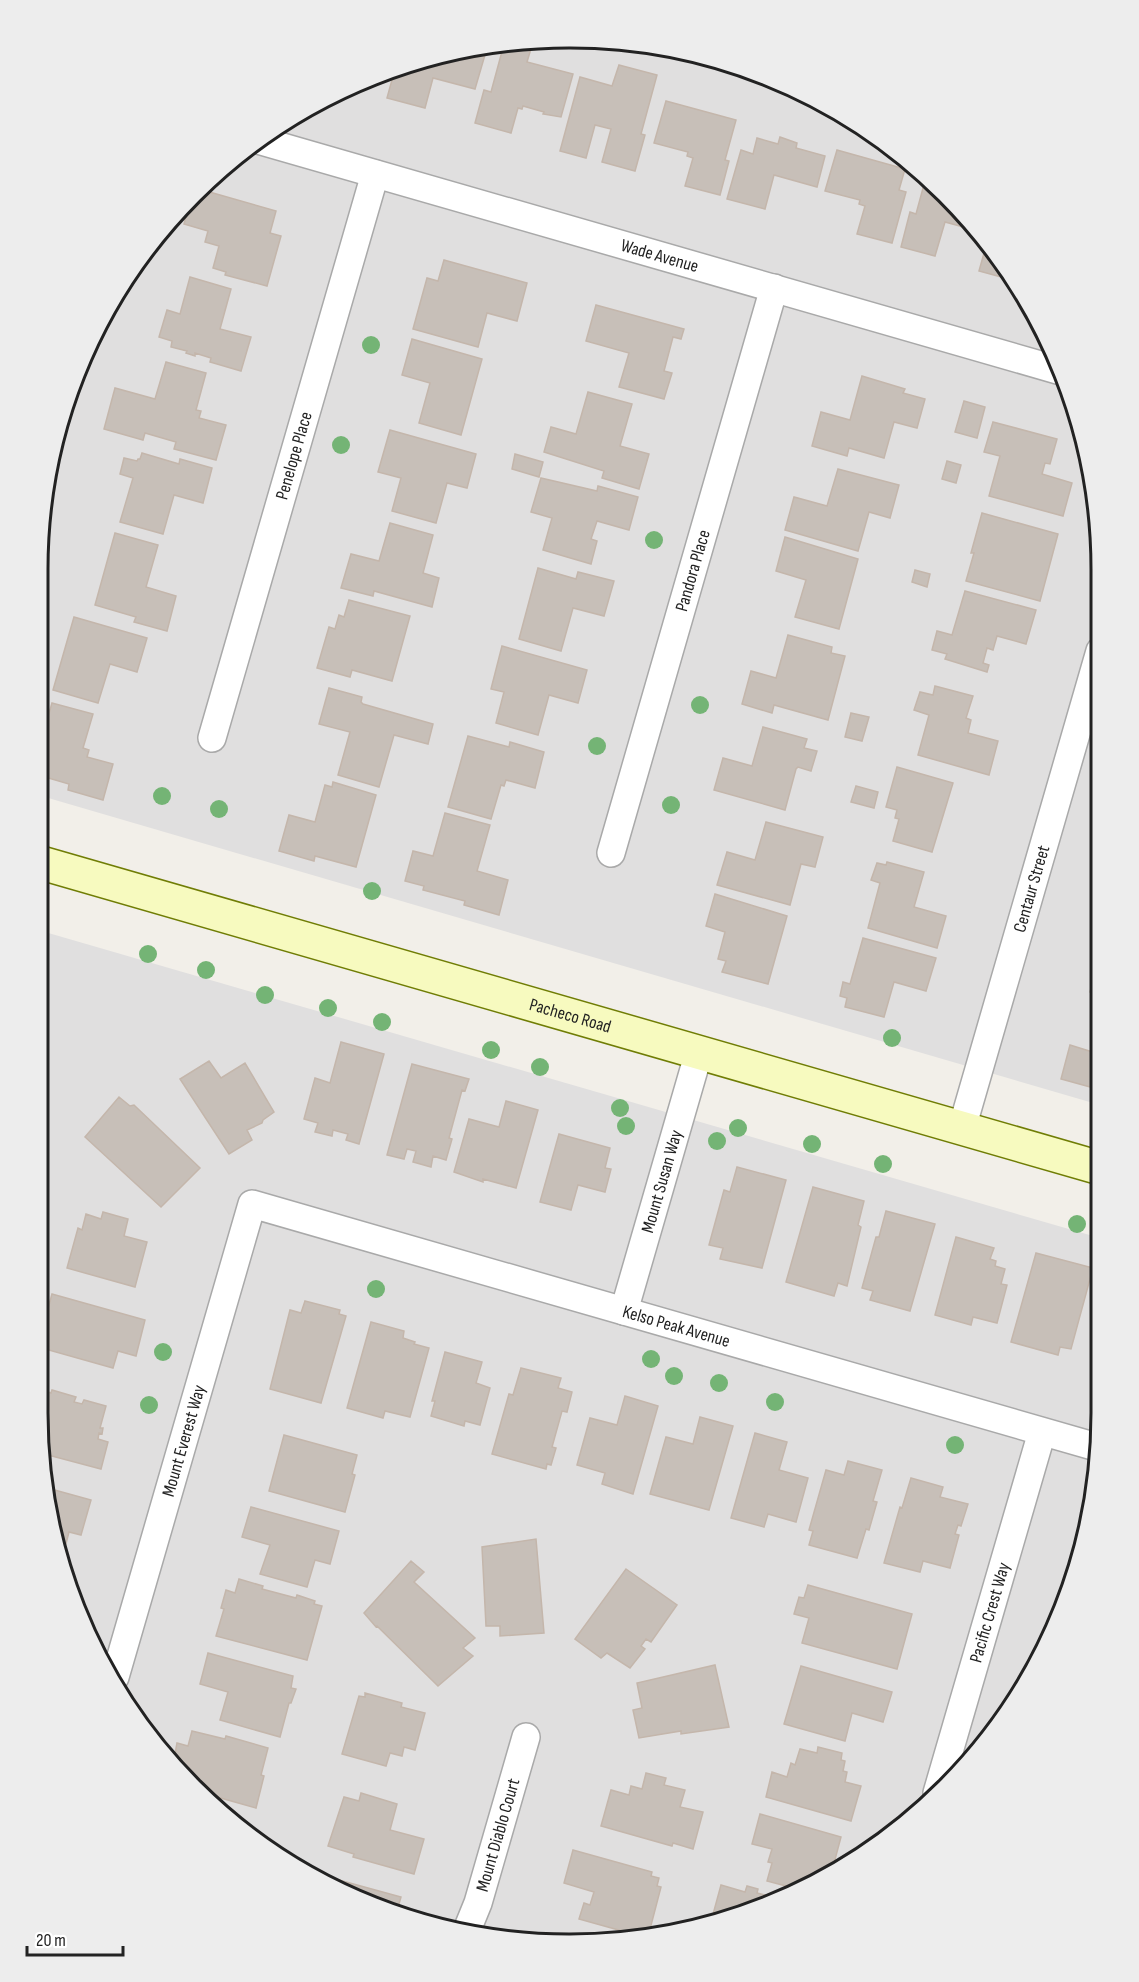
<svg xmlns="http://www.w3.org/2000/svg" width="1139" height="1982" font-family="'Sofia Sans Condensed',sans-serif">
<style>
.residential{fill:#e0dfdf}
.building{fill:#c7bfb8;stroke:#c4b6ab;stroke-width:1.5}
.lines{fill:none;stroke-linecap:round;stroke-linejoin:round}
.street-casing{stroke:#a9a9a9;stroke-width:30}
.secondary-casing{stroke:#707d05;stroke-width:36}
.street{stroke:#fff;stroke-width:27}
.secondary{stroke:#f7fabf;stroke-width:33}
.tree{fill:#74b475}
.labels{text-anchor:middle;stroke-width:6;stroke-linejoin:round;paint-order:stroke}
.street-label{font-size:18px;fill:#222;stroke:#fff}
.rim{fill:none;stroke:#222;stroke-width:3}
</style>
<rect width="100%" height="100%" fill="#f2efe9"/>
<!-- residential -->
<path class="residential" d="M 569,38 L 673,48 L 773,78 L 865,127 L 946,194 L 1030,303 L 1073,399 L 1100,534 L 1100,1105 L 38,795 L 39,534 L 66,398 L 127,274 L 193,194 L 274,127 L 366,78 L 465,48 Z
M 38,930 L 1100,1238 L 1100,1448 L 1073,1584 L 1012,1708 L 920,1813 L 773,1904 L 604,1943 L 431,1926 L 419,1921 L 274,1855 L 147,1736 L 66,1583 L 38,1413 Z"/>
<!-- building -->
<path class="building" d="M 529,41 L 533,42 L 527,62 L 573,74 L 561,117 L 543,114 L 544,112 L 523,106 L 522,109 L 518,108 L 511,133 L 475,123 L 484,90 L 491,92 L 504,44 Z
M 481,46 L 487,48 L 475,89 L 433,78 L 425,108 L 387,98 L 395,69 L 403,69 L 404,66 L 465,48 Z
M 619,65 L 657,75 L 641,134 L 645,135 L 635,171 L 602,162 L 611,129 L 595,125 L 586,158 L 560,151 L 580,77 L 612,86 Z
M 666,101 L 736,120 L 725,160 L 729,161 L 720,195 L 685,186 L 693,158 L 687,156 L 688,152 L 654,143 Z
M 780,137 L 797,143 L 796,148 L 825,156 L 817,187 L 774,175 L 765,209 L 727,199 L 741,150 L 753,154 L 757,138 L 778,144 Z
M 837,150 L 905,169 L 899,190 L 906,192 L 892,243 L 857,234 L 865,206 L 859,204 L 860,200 L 825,191 Z
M 926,177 L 946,194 L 974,230 L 945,222 L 935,256 L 901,247 L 910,212 L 916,214 Z
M 199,189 L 276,211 L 270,233 L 281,236 L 267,286 L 225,275 L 226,272 L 213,268 L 219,246 L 205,242 L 208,231 L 184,224 L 192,195 Z
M 986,246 L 1012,280 L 979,271 Z
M 444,260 L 527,283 L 517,321 L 487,313 L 478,347 L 413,329 L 427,278 L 438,281 Z
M 190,277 L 231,289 L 220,329 L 251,337 L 241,371 L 210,362 L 211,358 L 195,353 L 195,356 L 186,353 L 187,351 L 171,347 L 172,341 L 159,337 L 167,310 L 180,314 Z
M 596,305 L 684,329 L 681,339 L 673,337 L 664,371 L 672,373 L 664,399 L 619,387 L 629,353 L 586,341 Z
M 412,339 L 482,359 L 461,435 L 419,423 L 430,383 L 402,375 Z
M 166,362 L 206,373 L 196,410 L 201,411 L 199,418 L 226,425 L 216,460 L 174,449 L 176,442 L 145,433 L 143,440 L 104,429 L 115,388 L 155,399 Z
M 862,376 L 905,389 L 903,393 L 925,399 L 917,428 L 894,422 L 884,458 L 849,448 L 847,456 L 812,446 L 821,412 L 850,420 Z
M 588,392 L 632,404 L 620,446 L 649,454 L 639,489 L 602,478 L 604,471 L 544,452 L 551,427 L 576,434 Z
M 964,401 L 985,407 L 977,438 L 955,432 Z
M 993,422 L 1057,439 L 1050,464 L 1045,463 L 1042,474 L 1072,483 L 1063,516 L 989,496 L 1000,456 L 984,452 Z
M 390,430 L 476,454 L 467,488 L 447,483 L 436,523 L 392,511 L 401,478 L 378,472 Z
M 142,453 L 179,464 L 180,459 L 212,468 L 203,503 L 174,495 L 163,534 L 120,522 L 133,478 L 120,474 L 124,458 L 137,461 L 138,459 L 140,459 Z
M 515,454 L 543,462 L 539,477 L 512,469 Z
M 947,461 L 961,465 L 956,483 L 942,479 Z
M 838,469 L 899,485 L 890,518 L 869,512 L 858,551 L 785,530 L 794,497 L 827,506 Z
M 541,478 L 597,491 L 598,486 L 638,497 L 629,530 L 597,521 L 591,539 L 597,541 L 591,564 L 543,550 L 552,518 L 531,512 Z
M 982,513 L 1058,534 L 1040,601 L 966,581 L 974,553 L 971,553 Z
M 390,523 L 433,535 L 423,573 L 439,578 L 432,607 L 374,591 L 373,596 L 341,588 L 351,554 L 379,561 Z
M 115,533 L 158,545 L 146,587 L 176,596 L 167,631 L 134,622 L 136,617 L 95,605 Z
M 785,537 L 858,559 L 839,629 L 795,617 L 806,580 L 776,571 Z
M 538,568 L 576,579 L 578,572 L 614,581 L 604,616 L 573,608 L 561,651 L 519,639 Z
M 915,570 L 930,574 L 927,587 L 912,582 Z
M 965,591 L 1036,610 L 1026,644 L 997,636 L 993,650 L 987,648 L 983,663 L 989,665 L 987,672 L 945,659 L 947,654 L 932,650 L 937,631 L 952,635 Z
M 349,600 L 410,616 L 392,681 L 352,670 L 350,677 L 317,668 L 329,627 L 335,629 L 339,615 L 344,617 Z
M 74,617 L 147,638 L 137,672 L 110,664 L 98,703 L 53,690 Z
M 788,635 L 832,647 L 831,653 L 845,656 L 828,720 L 774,705 L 772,713 L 742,704 L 751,671 L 776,678 Z
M 502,646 L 587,670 L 578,703 L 549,695 L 538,735 L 496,723 L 504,692 L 491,689 Z
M 935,686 L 973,696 L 966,718 L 971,720 L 968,733 L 998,741 L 989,775 L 918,755 L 929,715 L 914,710 L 920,692 L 933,695 Z
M 329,688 L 362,697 L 361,702 L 363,704 L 433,724 L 428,744 L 394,735 L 379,787 L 338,775 L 350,732 L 319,724 Z
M 52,703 L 93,714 L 83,748 L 89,750 L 87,757 L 113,764 L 103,800 L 68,790 L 69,784 L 38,775 L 38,751 Z
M 851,713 L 869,717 L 862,741 L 845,737 Z
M 763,727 L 807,739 L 804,748 L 817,751 L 811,771 L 798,767 L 796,769 L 785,810 L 714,790 L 723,758 L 752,766 Z
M 468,736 L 509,747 L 510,742 L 544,752 L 535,788 L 506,780 L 504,786 L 501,785 L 491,819 L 448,807 Z
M 897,767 L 953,783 L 932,852 L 893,841 L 899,819 L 895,818 L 897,810 L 886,807 Z
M 333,782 L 376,795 L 356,867 L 315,856 L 314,861 L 279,851 L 289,815 L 315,822 L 325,785 L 332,787 Z
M 856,786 L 878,792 L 874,808 L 851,802 Z
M 445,813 L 490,825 L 477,871 L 508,880 L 499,915 L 464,905 L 465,901 L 423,890 L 424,886 L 405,881 L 413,851 L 433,856 Z
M 766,822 L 823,837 L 815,867 L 801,864 L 790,905 L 717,885 L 727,852 L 755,860 Z
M 887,862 L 924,872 L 914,907 L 946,916 L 937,948 L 868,928 L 880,883 L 871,880 L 877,863 L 886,865 Z
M 715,894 L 787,916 L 768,984 L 722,972 L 726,961 L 718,959 L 725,932 L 706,926 Z
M 863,938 L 936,958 L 926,991 L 894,982 L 884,1017 L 845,1007 L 847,998 L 840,996 L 843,982 L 850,984 Z
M 1098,964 L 1100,965 L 1100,994 L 1090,992 Z
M 341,1042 L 384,1054 L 359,1144 L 346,1140 L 348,1134 L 333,1130 L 332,1136 L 315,1132 L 318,1123 L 304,1119 L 315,1078 L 330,1083 Z
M 1070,1045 L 1099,1054 L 1100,1049 L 1100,1087 L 1095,1085 L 1094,1088 L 1061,1079 Z
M 209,1061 L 221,1078 L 245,1063 L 274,1112 L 263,1120 L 262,1123 L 247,1130 L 252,1140 L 229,1154 L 180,1079 Z
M 412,1064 L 469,1079 L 465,1091 L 462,1090 L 449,1138 L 452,1139 L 446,1160 L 433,1156 L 431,1167 L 413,1162 L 416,1151 L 407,1149 L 404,1159 L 387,1155 Z
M 119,1097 L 130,1106 L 134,1105 L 200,1168 L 161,1207 L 85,1137 Z
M 506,1101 L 538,1110 L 516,1188 L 483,1179 L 483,1182 L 454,1172 L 469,1119 L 499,1127 Z
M 559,1134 L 610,1148 L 605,1168 L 611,1169 L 605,1192 L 578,1185 L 571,1210 L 540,1202 Z
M 737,1167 L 786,1180 L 762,1268 L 720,1259 L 723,1248 L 709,1245 L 724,1190 L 730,1192 Z
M 813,1187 L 864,1201 L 858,1225 L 861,1227 L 847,1286 L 838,1283 L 834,1296 L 786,1282 Z
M 886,1211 L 935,1224 L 910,1311 L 870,1300 L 873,1291 L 862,1288 L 876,1237 L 879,1237 Z
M 103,1212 L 128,1219 L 124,1236 L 147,1242 L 135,1287 L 67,1268 L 78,1228 L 82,1230 L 86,1214 L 101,1219 Z
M 956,1237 L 994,1248 L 990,1259 L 996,1261 L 995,1266 L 1005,1269 L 1001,1284 L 1007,1285 L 997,1323 L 973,1317 L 971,1325 L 935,1315 Z
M 1036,1253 L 1093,1268 L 1071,1349 L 1060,1347 L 1058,1355 L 1011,1342 Z
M 52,1294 L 145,1320 L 136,1356 L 118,1351 L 113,1368 L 38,1347 L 38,1321 L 44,1323 Z
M 305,1301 L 340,1310 L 339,1314 L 346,1316 L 321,1403 L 270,1389 L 290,1310 L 301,1313 Z
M 371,1322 L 404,1331 L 403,1338 L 415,1342 L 414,1344 L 429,1348 L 410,1417 L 385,1411 L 383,1418 L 347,1408 Z
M 445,1352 L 482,1362 L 476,1383 L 490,1388 L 480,1425 L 465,1421 L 464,1426 L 431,1416 L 435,1401 L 432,1401 Z
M 521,1368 L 561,1378 L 558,1388 L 572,1392 L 567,1412 L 562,1411 L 552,1447 L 556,1448 L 551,1465 L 547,1464 L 546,1469 L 492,1454 L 509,1394 L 513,1395 Z
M 38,1389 L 51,1393 L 52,1390 L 76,1397 L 74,1402 L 82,1404 L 84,1400 L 106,1406 L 100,1428 L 103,1428 L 102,1434 L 99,1433 L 98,1439 L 108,1442 L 101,1469 L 44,1454 L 39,1419 L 42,1420 L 43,1415 L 38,1413 Z
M 625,1396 L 658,1406 L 633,1494 L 602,1484 L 605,1473 L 577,1465 L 590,1418 L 617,1425 Z
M 700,1417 L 733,1426 L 709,1510 L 650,1494 L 666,1437 L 693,1444 Z
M 755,1433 L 787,1442 L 779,1470 L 808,1478 L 796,1522 L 768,1514 L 764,1527 L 731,1518 Z
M 284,1435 L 357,1455 L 352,1474 L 355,1475 L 345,1512 L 269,1491 Z
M 848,1461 L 882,1470 L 873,1501 L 877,1502 L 869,1530 L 866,1529 L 857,1558 L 809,1545 L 813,1531 L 809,1530 L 826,1470 L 844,1475 Z
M 911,1478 L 943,1487 L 940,1497 L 968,1504 L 961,1526 L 958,1525 L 955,1534 L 959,1535 L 950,1568 L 923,1561 L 920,1572 L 884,1563 L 900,1507 L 902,1508 Z
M 50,1485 L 52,1486 L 51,1489 L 91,1500 L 81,1535 L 69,1532 L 62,1559 Z
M 251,1507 L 339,1531 L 330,1564 L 315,1560 L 307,1587 L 260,1574 L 270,1545 L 242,1537 Z
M 536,1539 L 544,1633 L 500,1636 L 500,1626 L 486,1626 L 482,1547 Z
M 411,1561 L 424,1572 L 414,1582 L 475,1638 L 463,1648 L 473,1656 L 438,1686 L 377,1626 L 376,1627 L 364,1613 Z
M 626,1569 L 677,1605 L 651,1642 L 646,1639 L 641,1646 L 645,1649 L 630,1668 L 607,1653 L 601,1658 L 575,1639 Z
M 239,1579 L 263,1586 L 262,1589 L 296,1598 L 297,1595 L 315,1601 L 314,1604 L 322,1606 L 307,1660 L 216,1636 L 224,1609 L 221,1608 L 226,1590 L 235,1593 Z
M 808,1585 L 912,1614 L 897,1669 L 802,1643 L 809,1618 L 794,1614 L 799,1597 L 804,1598 Z
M 208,1653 L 293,1676 L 291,1688 L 296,1689 L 291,1703 L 289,1703 L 280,1737 L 220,1720 L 228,1692 L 200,1684 Z
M 715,1665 L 729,1727 L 681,1734 L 681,1731 L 639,1738 L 633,1710 L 642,1708 L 637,1683 Z
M 801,1666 L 892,1692 L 883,1722 L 852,1713 L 845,1741 L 784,1724 Z
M 365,1693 L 402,1703 L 401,1707 L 425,1713 L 415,1750 L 404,1747 L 402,1756 L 390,1753 L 386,1766 L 342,1754 L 359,1696 L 365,1697 Z
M 192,1731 L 225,1739 L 226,1736 L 268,1748 L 261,1775 L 264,1776 L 256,1808 L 210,1795 L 163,1751 L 175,1754 L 177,1743 L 188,1746 Z
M 818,1747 L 842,1753 L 841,1760 L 845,1761 L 843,1771 L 847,1772 L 845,1782 L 861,1786 L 851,1821 L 766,1797 L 772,1772 L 787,1777 L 791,1763 L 795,1765 L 800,1749 L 817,1753 Z
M 646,1773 L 666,1778 L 664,1785 L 685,1790 L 680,1807 L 703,1812 L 693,1849 L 673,1843 L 672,1846 L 601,1826 L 611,1790 L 629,1795 L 631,1786 L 642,1789 Z
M 361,1793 L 397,1804 L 390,1830 L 424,1839 L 414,1874 L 353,1857 L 354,1854 L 328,1846 L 344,1797 L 359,1801 Z
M 760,1814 L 841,1837 L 833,1867 L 797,1889 L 767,1881 L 772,1863 L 768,1862 L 772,1849 L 752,1844 Z
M 573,1850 L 652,1872 L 651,1876 L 659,1878 L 657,1886 L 661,1887 L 649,1933 L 635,1929 L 633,1934 L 579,1919 L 584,1903 L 590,1905 L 594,1892 L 564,1883 Z
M 317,1874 L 401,1897 L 397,1911 Z
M 721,1885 L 745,1892 L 747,1886 L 758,1889 L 757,1893 L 781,1899 L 773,1904 L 712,1918 Z"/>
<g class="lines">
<!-- street casing -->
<g class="street-casing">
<g id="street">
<path id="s1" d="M 258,140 L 1061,371"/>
<path id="s2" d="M 212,738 L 375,174"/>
<path id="s3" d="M 611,853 L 774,288"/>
<path id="s4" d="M 962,1128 L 1100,651"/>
<path id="s5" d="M 624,1311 L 699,1052"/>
<path id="s6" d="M 115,1677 L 252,1204 L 1100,1448"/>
<path id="s7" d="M 937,1793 L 1042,1432"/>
<path id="s8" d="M 467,1930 L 478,1903 L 526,1737"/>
</g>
</g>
<!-- secondary casing -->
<g class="secondary-casing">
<g id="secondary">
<path id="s9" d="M 38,862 L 1100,1168"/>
</g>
</g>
<!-- street -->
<use href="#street" class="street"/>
<!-- secondary -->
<use href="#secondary" class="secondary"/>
</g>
<!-- trees -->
<g class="tree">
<circle cx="371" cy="345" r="9"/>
<circle cx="341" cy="445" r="9"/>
<circle cx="654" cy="540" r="9"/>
<circle cx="700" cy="705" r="9"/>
<circle cx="597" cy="746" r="9"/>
<circle cx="162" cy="796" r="9"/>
<circle cx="671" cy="805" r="9"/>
<circle cx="219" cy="809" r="9"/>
<circle cx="372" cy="891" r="9"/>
<circle cx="148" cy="954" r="9"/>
<circle cx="206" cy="970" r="9"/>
<circle cx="265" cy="995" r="9"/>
<circle cx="328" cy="1008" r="9"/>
<circle cx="382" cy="1022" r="9"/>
<circle cx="892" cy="1038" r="9"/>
<circle cx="491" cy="1050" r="9"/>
<circle cx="540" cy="1067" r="9"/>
<circle cx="620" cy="1108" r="9"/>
<circle cx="626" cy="1126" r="9"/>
<circle cx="738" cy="1128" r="9"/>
<circle cx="717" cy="1141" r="9"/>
<circle cx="812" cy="1144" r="9"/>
<circle cx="883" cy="1164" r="9"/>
<circle cx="1077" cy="1224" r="9"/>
<circle cx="376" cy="1289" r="9"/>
<circle cx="163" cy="1352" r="9"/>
<circle cx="651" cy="1359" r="9"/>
<circle cx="674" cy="1376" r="9"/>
<circle cx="719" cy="1383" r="9"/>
<circle cx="775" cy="1402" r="9"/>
<circle cx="149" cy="1405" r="9"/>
<circle cx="955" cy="1445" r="9"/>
</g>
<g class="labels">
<!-- street labels -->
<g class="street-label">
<text dy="6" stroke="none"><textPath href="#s1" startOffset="418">Wade Avenue</textPath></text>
<text dy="6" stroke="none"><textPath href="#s2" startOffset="294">Penelope Place</textPath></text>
<text dy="6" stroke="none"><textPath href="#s3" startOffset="294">Pandora Place</textPath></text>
<text dy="6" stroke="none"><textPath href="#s4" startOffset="249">Centaur Street</textPath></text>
<text dy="6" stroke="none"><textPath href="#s9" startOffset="554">Pacheco Road</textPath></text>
<text dy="6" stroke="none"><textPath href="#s5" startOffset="135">Mount Susan Way</textPath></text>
<text dy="6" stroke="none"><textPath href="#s6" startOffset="934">Kelso Peak Avenue</textPath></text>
<text dy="6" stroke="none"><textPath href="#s6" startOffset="246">Mount Everest Way</textPath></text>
<text dy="6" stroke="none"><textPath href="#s7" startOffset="188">Pacific Crest Way</textPath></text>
<text dy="6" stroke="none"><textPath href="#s8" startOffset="100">Mount Diablo Court</textPath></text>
</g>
</g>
<!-- crop -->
<path d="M0 0H1139V1982H0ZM569 48H570A521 521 0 0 1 1091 569V1413A521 521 0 0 1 570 1934H569A521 521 0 0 1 48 1413V569A521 521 0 0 1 569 48Z" fill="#ededed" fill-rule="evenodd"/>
<path class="rim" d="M569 48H570A521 521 0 0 1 1091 569V1413A521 521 0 0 1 570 1934H569A521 521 0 0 1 48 1413V569A521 521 0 0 1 569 48Z"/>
<!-- scale -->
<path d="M27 1946v9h96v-9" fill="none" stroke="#222222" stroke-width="3"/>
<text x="36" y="1946" font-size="18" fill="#222222" stroke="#ffffff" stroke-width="4.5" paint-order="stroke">20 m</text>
</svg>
